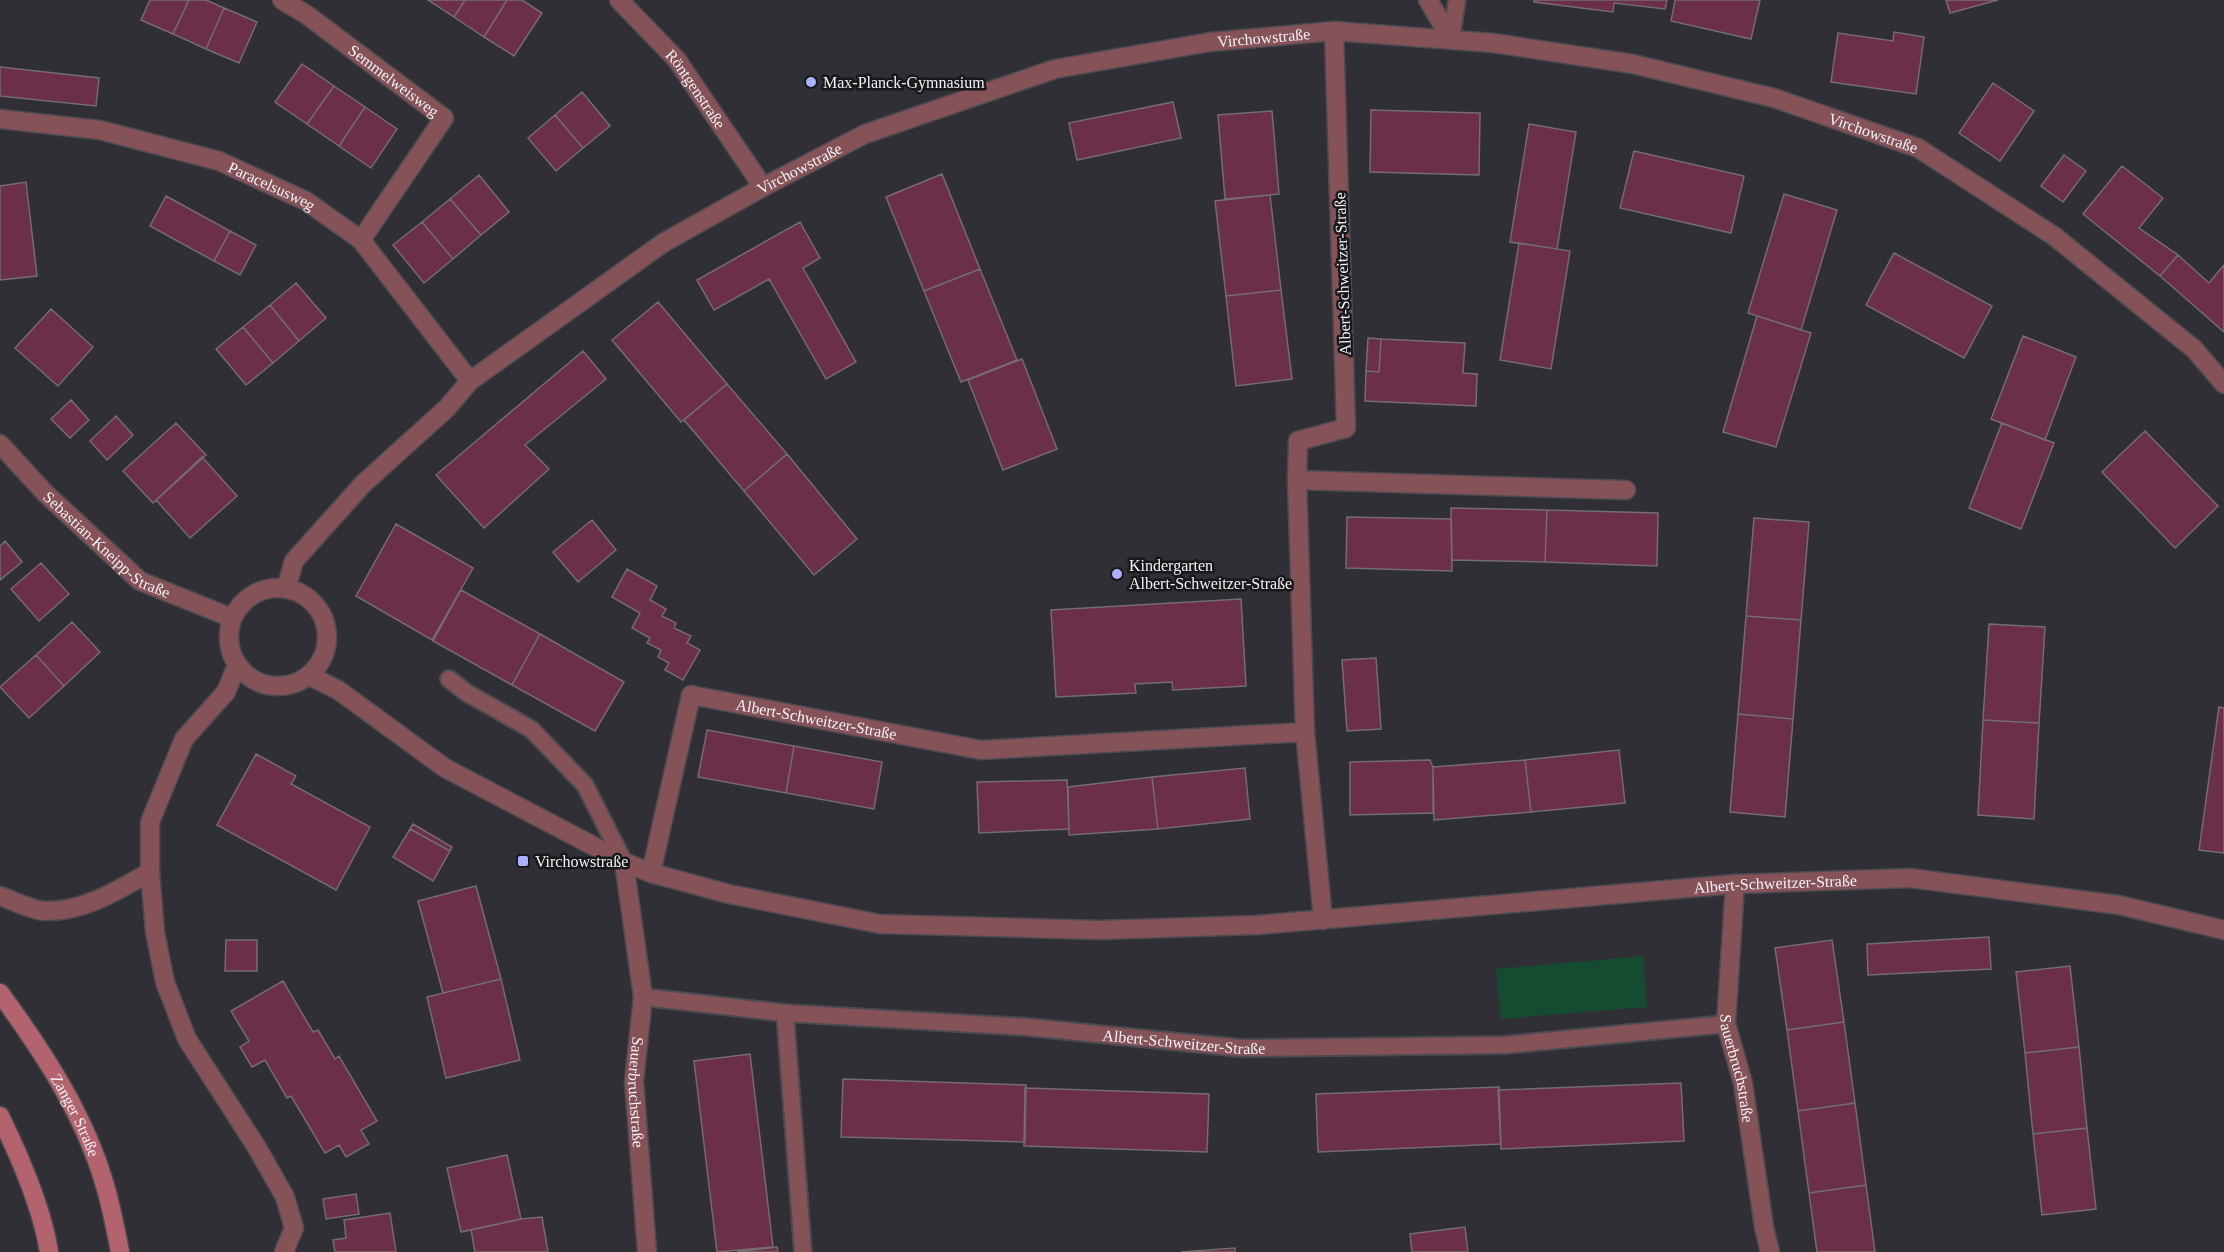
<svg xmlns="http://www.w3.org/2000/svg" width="2224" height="1252" font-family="'Times New Roman',serif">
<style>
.green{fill:#154b31}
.building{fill:#6b2f48;stroke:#746c6f;stroke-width:1.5}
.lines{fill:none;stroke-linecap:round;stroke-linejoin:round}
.lane-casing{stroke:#4c4a51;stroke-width:20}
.street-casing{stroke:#4c4a51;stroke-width:21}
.secondary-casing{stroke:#4c4a51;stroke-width:21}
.lane{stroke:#855258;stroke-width:16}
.street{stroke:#855258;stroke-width:18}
.secondary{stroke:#b2636e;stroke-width:18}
.poi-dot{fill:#a9b0fc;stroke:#18181b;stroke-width:2}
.labels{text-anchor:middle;stroke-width:5;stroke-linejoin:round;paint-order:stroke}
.street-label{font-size:16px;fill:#f2f1f5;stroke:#18181b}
.poi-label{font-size:16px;fill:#f2f1f5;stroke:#18181b;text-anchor:start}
</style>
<rect width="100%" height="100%" fill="#312f36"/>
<!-- green -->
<path class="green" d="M 1643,956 L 1647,1007 L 1501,1019 L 1496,969 Z"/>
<!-- building -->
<path class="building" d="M 150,0 L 189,0 L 173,34 L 141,20 Z
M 189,0 L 206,0 L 224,8 L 206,49 L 173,34 Z
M 428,0 L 465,0 L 454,17 Z
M 465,0 L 507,0 L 484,37 L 454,17 Z
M 507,0 L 522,0 L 542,13 L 514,56 L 484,37 Z
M 1534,0 L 1667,0 L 1665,9 L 1614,3 L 1613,12 L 1534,2 Z
M 1675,0 L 1760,0 L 1751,39 L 1671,21 Z
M 1946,0 L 1998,0 L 1950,13 Z
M 224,8 L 257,22 L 239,63 L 206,49 Z
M 1894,32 L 1924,37 L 1916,94 L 1831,82 L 1838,33 L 1893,41 Z
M 302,64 L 334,86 L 307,124 L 275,102 Z
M 0,67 L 99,78 L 96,106 L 0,96 Z
M 1993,83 L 2034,111 L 2000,161 L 1959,133 Z
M 334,86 L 365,107 L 339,146 L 307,124 Z
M 582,92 L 610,126 L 583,148 L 555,115 Z
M 1173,102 L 1181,138 L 1077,160 L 1069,123 Z
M 365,107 L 397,129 L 371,168 L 339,146 Z
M 1371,110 L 1480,113 L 1479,175 L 1370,172 Z
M 1272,111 L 1279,194 L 1225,199 L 1218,115 Z
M 555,115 L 583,148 L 556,171 L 528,138 Z
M 1529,124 L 1576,132 L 1557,249 L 1510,242 Z
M 1634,151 L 1744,176 L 1731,233 L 1620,208 Z
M 2064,155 L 2086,171 L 2063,202 L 2041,186 Z
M 2122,166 L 2163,198 L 2139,228 L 2178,255 L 2160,276 L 2083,214 Z
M 942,174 L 980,269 L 924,291 L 886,197 Z
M 479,175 L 509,212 L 481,235 L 450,199 Z
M 26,182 L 37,276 L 0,280 L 0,186 Z
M 1784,194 L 1837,210 L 1801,330 L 1748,313 Z
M 1270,195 L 1281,290 L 1226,296 L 1215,201 Z
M 166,196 L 230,231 L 214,261 L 150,226 Z
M 450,199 L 481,235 L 453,259 L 422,222 Z
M 422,222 L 453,259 L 424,283 L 393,245 Z
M 800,222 L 820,258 L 803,268 L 856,362 L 826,379 L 769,279 L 714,310 L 697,280 Z
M 230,231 L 256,245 L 240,275 L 214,261 Z
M 1519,243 L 1570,251 L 1551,369 L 1500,360 Z
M 1894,253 L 1992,306 L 1964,358 L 1866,305 Z
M 2178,255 L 2209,283 L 2224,265 L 2224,332 L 2160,276 Z
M 980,269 L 1017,360 L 961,382 L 924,291 Z
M 296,283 L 326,318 L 299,341 L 270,305 Z
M 1281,290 L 1292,379 L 1236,386 L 1226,296 Z
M 658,302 L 727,384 L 681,422 L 612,340 Z
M 270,305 L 299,341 L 273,363 L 243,327 Z
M 51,309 L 93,347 L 58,386 L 15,348 Z
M 1757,316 L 1811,333 L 1776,447 L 1723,432 Z
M 243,327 L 273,363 L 246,385 L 216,349 Z
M 2023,336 L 2076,357 L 2045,440 L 1991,419 Z
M 1368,338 L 1381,339 L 1379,372 L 1366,371 Z
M 1381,339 L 1465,343 L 1463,373 L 1477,374 L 1476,406 L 1365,401 L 1366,371 L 1379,372 Z
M 583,351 L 606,379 L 525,445 L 549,469 L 484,528 L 436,475 Z
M 1022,359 L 1057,449 L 1003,470 L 968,380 Z
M 727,384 L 787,454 L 744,491 L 684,420 Z
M 71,400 L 89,420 L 70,438 L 51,419 Z
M 116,416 L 133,435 L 107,460 L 90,441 Z
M 176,423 L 206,455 L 153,503 L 123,471 Z
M 2002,423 L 2054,443 L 2021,529 L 1969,508 Z
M 2145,431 L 2218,506 L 2175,548 L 2102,472 Z
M 787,454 L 857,539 L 814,575 L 744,491 Z
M 202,457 L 237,496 L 190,538 L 156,500 Z
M 1451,508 L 1547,510 L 1545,562 L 1452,560 Z
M 1547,510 L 1658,513 L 1657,566 L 1545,562 Z
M 1347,517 L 1451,519 L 1452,571 L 1346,568 Z
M 1754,518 L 1809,522 L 1801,620 L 1746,616 Z
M 592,520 L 616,550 L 578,582 L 553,552 Z
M 396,524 L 473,568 L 432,640 L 356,596 Z
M 5,541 L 22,562 L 0,580 L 0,546 Z
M 41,563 L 69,594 L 39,621 L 11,589 Z
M 627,569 L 657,586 L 650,600 L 666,609 L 662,616 L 676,623 L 674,628 L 691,636 L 687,643 L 700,650 L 683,680 L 665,670 L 669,663 L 658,657 L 661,650 L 647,643 L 650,638 L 632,628 L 640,613 L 612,597 Z
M 461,590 L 540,634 L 512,685 L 433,641 Z
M 1241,599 L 1246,686 L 1173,690 L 1172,682 L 1135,684 L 1136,693 L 1056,697 L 1051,610 Z
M 1746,616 L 1801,620 L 1793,719 L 1738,714 Z
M 72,622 L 100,652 L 64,686 L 36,655 Z
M 1989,624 L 2045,627 L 2039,723 L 1983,720 Z
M 540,634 L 624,682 L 595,731 L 512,685 Z
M 36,655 L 64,686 L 29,718 L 0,687 Z
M 1376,658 L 1381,729 L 1347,731 L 1342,660 Z
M 2219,707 L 2224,708 L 2224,853 L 2199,850 Z
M 1738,714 L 1793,719 L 1785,817 L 1730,812 Z
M 1983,720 L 2039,723 L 2034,819 L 1978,815 Z
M 707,730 L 794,746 L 786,793 L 698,777 Z
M 794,746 L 882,762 L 874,809 L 786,793 Z
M 1619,750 L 1625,803 L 1531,812 L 1525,760 Z
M 256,754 L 296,776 L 291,784 L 370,827 L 336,890 L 217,825 Z
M 1430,760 L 1433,767 L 1433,813 L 1350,815 L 1350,762 Z
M 1525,760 L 1531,812 L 1434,820 L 1433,767 Z
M 1245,768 L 1250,819 L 1158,829 L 1152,777 Z
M 1152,777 L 1158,829 L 1069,835 L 1068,787 Z
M 1067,780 L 1069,829 L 979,833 L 977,782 Z
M 413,824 L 452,847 L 450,851 L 410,829 Z
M 410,829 L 450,851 L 433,881 L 393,857 Z
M 476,886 L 501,979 L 443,993 L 418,901 Z
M 1989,937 L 1991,969 L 1868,975 L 1867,944 Z
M 226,940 L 257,940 L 257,971 L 225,971 Z
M 1832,940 L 1844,1022 L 1787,1030 L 1775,948 Z
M 2070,966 L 2079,1047 L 2025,1053 L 2016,972 Z
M 501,979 L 520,1060 L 446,1078 L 427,997 Z
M 283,981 L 313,1032 L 318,1030 L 335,1059 L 339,1056 L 377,1121 L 361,1130 L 369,1144 L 346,1157 L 339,1145 L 325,1153 L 291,1096 L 287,1098 L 265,1060 L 252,1067 L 240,1047 L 249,1041 L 231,1011 Z
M 1844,1022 L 1855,1103 L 1798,1111 L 1787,1030 Z
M 2079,1047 L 2087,1128 L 2033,1134 L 2025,1053 Z
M 750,1054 L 773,1247 L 717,1252 L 694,1061 Z
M 843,1079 L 1026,1085 L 1025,1142 L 841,1137 Z
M 1681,1083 L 1684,1141 L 1501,1149 L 1498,1090 Z
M 1499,1087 L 1501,1144 L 1318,1152 L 1316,1094 Z
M 1025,1088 L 1209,1094 L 1207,1152 L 1024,1146 Z
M 1855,1103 L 1866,1185 L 1809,1193 L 1798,1111 Z
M 2087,1128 L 2096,1209 L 2042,1215 L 2033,1134 Z
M 507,1155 L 521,1219 L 461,1232 L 447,1168 Z
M 1866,1185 L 1875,1252 L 1817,1252 L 1809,1193 Z
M 356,1194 L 359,1214 L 326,1219 L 323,1199 Z
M 390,1213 L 396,1252 L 335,1252 L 333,1240 L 346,1238 L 344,1220 Z
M 542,1217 L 548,1252 L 475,1252 L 471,1230 L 521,1219 Z
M 1465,1227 L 1468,1252 L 1412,1252 L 1410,1234 Z
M 777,1247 L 778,1252 L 737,1252 Z
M 1235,1248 L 1235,1252 L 1181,1252 Z"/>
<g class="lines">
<!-- lane casing -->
<g class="lane-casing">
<g id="lane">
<path d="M 1451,39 L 1457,0"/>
<path d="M 449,679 L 467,693 L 531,729 L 585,785 L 624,862"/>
<path id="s1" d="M 643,997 L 785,1013 L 1027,1027 L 1241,1048 L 1504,1045 L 1726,1024"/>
<path d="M 785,1013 L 803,1252"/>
</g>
</g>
<!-- street casing -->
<g class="street-casing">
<g id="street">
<path id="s2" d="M 282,0 L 307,15 L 444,118 L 361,240"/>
<path id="s3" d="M 619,0 L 677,60 L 763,187"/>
<path d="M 1428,0 L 1451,39"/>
<path id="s4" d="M 0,119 L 100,130 L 219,161 L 306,201 L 361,240 L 470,381"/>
<path id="s5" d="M 0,444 L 45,493 L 140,581 L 232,618"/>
<path d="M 1297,480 L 1626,490"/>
<circle cx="278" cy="637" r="49"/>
<path id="s6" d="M 286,589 L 294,561 L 363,484 L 447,408 L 470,381 L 663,243 L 763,187 L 865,134 L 1055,69 L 1210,42 L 1334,31 L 1493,43 L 1633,64 L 1774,98 L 1918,148 L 2054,236 L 2194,349 L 2224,384"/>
<path d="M 237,665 L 226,692 L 184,739 L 150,822 L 150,872 L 155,932 L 165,982 L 187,1039 L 256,1146 L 285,1197 L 294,1228 L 284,1252"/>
<path id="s7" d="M 310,676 L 338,690 L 445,768 L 624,862 L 651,873 L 729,894 L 880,924 L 1099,930 L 1257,925 L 1735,884 L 1910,878 L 2119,905 L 2224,930"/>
<path id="s8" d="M 624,862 L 643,997 L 634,1081 L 647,1252"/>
<path id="s9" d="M 651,873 L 691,695 L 981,750 L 1305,732"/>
<path id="s10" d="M 1735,884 L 1726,1024 L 1743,1083 L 1764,1227 L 1770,1252"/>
<path d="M 0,896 C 14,901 31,910 45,911 C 84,912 118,890 150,872"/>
<path d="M 1323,920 L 1305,732 L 1297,480 L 1298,441 L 1346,428 L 1334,31"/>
</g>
</g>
<!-- secondary casing -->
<g class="secondary-casing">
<g id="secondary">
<path id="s11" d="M 0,993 C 44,1053 86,1117 106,1189 C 112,1210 116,1231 120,1252"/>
<path d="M 0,1116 C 20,1157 42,1207 49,1252"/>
</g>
</g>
<!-- lane -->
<use href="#lane" class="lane"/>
<!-- street -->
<use href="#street" class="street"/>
<!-- secondary -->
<use href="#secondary" class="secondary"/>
</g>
<!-- markers -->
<g class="poi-dot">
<circle cx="811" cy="82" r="6"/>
<circle cx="1117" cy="574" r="6"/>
<rect x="517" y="855" width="12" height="12" rx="3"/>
</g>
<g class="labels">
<!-- street labels -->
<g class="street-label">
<text dy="6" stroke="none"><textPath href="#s6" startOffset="1160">Virchowstraße</textPath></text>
<text dy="6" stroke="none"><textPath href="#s2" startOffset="138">Semmelweisweg</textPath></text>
<text dy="6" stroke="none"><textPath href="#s3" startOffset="118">Röntgenstraße</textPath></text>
<text dy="6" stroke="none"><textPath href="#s6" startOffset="1782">Virchowstraße</textPath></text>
<text dy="6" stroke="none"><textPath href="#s6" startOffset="674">Virchowstraße</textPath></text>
<text dy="6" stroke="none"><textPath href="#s4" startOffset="282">Paracelsusweg</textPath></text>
<text transform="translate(1342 274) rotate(-92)" y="6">Albert-Schweitzer-Straße</text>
<text dy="6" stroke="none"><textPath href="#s5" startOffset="148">Sebastian-Kneipp-Straße</textPath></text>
<text dy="6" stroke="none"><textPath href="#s9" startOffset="310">Albert-Schweitzer-Straße</textPath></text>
<text dy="6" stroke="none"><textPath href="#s7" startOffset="1527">Albert-Schweitzer-Straße</textPath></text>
<text dy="6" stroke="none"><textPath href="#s1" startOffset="543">Albert-Schweitzer-Straße</textPath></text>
<text dy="6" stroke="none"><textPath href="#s10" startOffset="186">Sauerbruchstraße</textPath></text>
<text dy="6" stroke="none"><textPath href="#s8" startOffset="232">Sauerbruchstraße</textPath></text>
<text dy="6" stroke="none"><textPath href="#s11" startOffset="144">Zanger Straße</textPath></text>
</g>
<!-- poi labels -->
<g class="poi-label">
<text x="823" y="88">Max-Planck-Gymnasium</text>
<text x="1129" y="571">Kindergarten<tspan x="1129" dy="18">Albert-Schweitzer-Straße</tspan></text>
<text x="535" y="867">Virchowstraße</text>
</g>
</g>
</svg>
